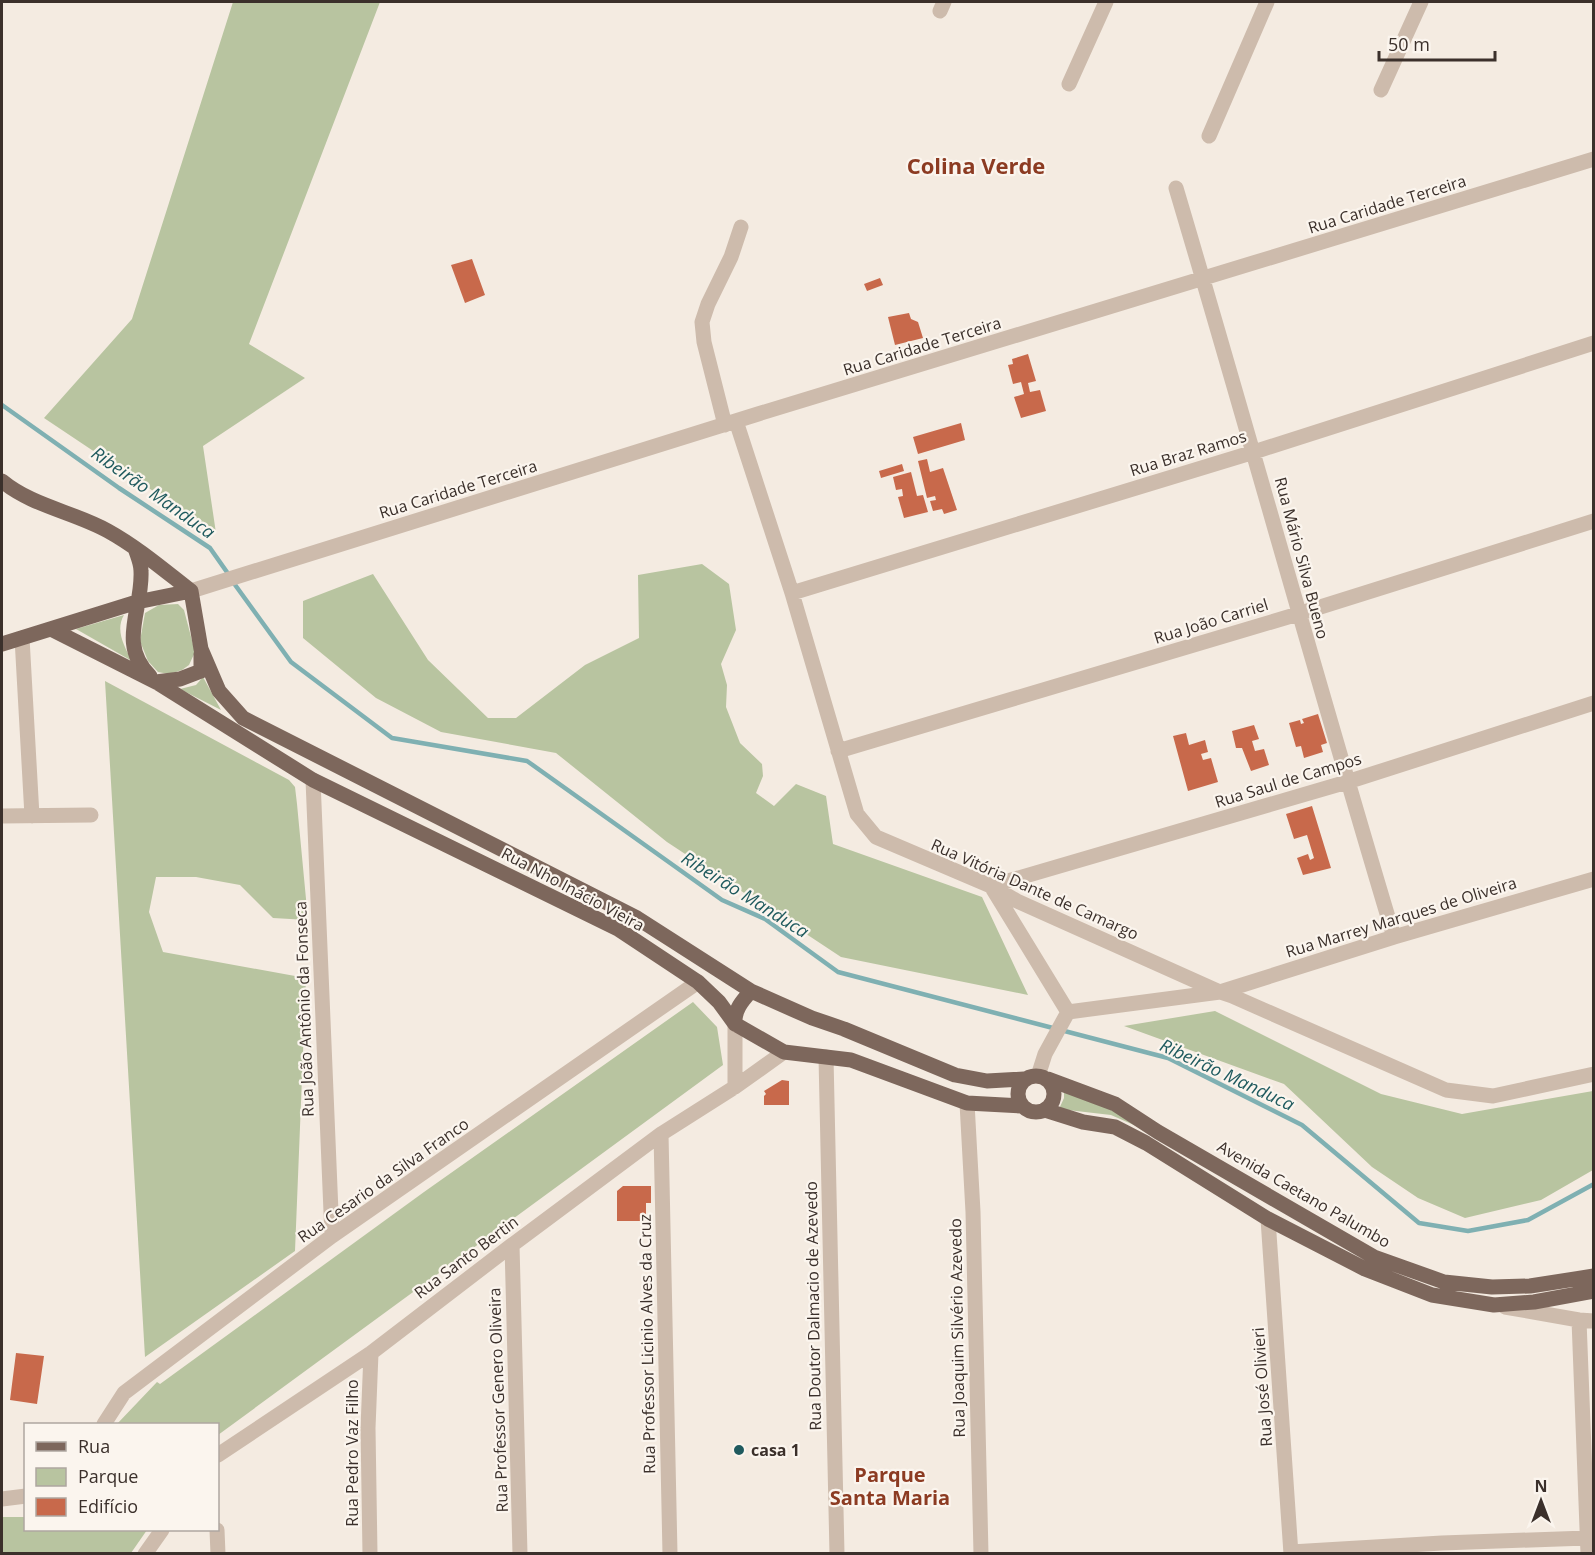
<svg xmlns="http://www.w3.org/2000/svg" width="1595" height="1555" font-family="'Open Sans',sans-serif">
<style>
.green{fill:#b8c4a0}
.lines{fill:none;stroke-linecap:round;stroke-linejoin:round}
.stream{stroke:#7fb0b2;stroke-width:4.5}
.building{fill:#c8694b}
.minor{stroke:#cdbbac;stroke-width:15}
.major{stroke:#7d675c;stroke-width:15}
.poi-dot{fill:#1f5a5e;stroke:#fbf5ee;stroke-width:2}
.labels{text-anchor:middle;stroke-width:4.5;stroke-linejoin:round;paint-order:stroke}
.street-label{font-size:16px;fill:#3b302b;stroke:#fbf5ee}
.poi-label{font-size:16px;font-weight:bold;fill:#3b302b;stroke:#fbf5ee;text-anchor:start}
.water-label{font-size:18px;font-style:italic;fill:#1f5a5e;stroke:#fbf5ee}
.quarter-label{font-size:20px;font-weight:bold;fill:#8c3b22;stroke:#fbf5ee}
.district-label{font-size:22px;font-weight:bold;fill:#8c3b22;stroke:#fbf5ee}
</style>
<rect width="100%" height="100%" fill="#f4ebe1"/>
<!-- green -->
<path class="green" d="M 233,2 L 380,2 L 249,344 L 305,378 L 203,446 L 216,533 L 44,418 L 132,319 Z
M 702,564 L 729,584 L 736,630 L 721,664 L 727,685 L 726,707 L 740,743 L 762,764 L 763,776 L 756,793 L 774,806 L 796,784 L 826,796 L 833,844 L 982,897 L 1028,995 L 841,957 L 667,842 L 556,753 L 441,732 L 376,698 L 303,638 L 303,601 L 373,574 L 428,660 L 488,718 L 516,718 L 585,665 L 639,638 L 638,575 Z
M 178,604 L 184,610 L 195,652 L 189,665 L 182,670 L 169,674 L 158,672 L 148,661 L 140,641 L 145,613 L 159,605 Z
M 124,615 C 115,630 124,646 132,661 L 76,629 Z
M 203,677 L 221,710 L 180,689 L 196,685 Z
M 105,681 L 289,780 L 295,787 L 297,804 L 308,920 L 273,918 L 240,885 L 196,877 L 156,877 L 149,912 L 163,952 L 306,978 L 295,1251 L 145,1357 Z
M 693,1002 L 717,1027 L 723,1065 L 218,1435 L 218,1424 L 117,1424 L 157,1382 L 160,1384 L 424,1192 Z
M 1215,1011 L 1381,1094 L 1462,1114 L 1593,1091 L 1593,1170 L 1541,1200 L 1465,1218 L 1418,1198 L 1372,1167 L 1284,1084 L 1124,1026 Z
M 1064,1092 L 1107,1108 L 1143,1126 L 1143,1129 L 1111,1115 L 1059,1109 L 1064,1098 Z
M 2,1517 L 25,1517 L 26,1530 L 147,1530 L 131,1553 L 2,1553 Z"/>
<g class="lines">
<!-- stream -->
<path class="stream" d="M 2,405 L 119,488 L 210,548 L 229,575
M 233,582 L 291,662 L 392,738 L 527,761 L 722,900 L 765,919 L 838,972 L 1168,1058 L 1302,1125 L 1419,1223 L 1468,1231 L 1528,1220 L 1594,1184"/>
</g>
<!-- building -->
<path class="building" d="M 472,259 L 485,295 L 465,303 L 451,265 Z
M 880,278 L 883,285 L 867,291 L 864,284 Z
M 909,313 L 911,319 L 918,322 L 923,338 L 895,345 L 888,317 Z
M 1028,354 L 1036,381 L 1028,383 L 1030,392 L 1040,390 L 1046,411 L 1021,418 L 1014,397 L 1024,394 L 1021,382 L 1013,384 L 1008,365 L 1013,364 L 1012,359 Z
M 961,423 L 965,440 L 918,454 L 913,437 Z
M 927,459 L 930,472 L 943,468 L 957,510 L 944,514 L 942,509 L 933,511 L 930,501 L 936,500 L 935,496 L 927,498 L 918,461 Z
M 902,464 L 904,471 L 881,478 L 879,471 Z
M 911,472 L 917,496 L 923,495 L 928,512 L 904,518 L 898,497 L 903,496 L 902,489 L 896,490 L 893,477 Z
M 1318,714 L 1327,743 L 1321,745 L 1323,752 L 1304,758 L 1301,746 L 1296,747 L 1289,723 L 1300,720 L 1301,724 L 1304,723 L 1302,719 Z
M 1254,725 L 1259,739 L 1252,741 L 1255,751 L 1264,749 L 1269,765 L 1251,771 L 1242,748 L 1236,748 L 1232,731 Z
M 1186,733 L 1189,745 L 1205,740 L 1208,752 L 1201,754 L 1203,760 L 1211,758 L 1218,782 L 1188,791 L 1173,736 Z
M 1312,806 L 1331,868 L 1303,875 L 1297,858 L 1308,854 L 1310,860 L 1314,858 L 1307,835 L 1294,839 L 1286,814 Z
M 782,1080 L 789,1081 L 789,1105 L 764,1105 L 764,1096 L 766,1094 L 764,1091 Z
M 623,1186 L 651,1186 L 651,1203 L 646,1203 L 646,1221 L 617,1221 L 617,1191 Z
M 16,1353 L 44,1356 L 37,1404 L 10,1400 Z
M 743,1446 L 743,1454 L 735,1454 L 735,1447 Z"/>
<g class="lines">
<!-- minor -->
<path class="minor" d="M 940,11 L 944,2
M 1069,84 L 1106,2
M 1381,90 L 1421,2
M 1209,136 L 1267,2
M 1176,188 C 1250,437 1319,688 1394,937
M 736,421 L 792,593 L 857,814 L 876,837 L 991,886 L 1017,901 L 1220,992 L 1232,996 L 1446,1090 L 1493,1096 L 1594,1074
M 725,425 L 704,342 L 702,322 L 708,304 L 731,257 L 741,227
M 191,591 L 758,414 L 1594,159
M 792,593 L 1254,452 L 1594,343
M 22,638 L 32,816
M 838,751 L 1298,614 L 1594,521
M 313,780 L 332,1236
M 2,816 L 91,815
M 1068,1012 L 991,886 L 1347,782 L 1594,703
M 1068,1012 L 1220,992 L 1394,937 L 1594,879
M 735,1024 L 735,1087
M 826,1057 L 837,1554
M 1038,1076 L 1045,1054 L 1068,1012
M 967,1103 L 973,1212 L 981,1554
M 661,1134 L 670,1554
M 1268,1219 L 1291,1554
M 512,1245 L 520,1554
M 1505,1307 L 1579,1320 L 1594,1321
M 1579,1320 L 1588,1554
M 104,1424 L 124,1393 L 332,1236 L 698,982
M 218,1455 L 371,1353 L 512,1245 L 661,1134 L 735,1087 L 784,1052
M 2,1499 L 26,1496
M 217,1530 L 218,1554
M 1291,1552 L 1442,1543 L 1587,1538
M 145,1554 L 162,1530
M 370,1554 L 368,1428 L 371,1353"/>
<!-- major -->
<path class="major" d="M 2,481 C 32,506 74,512 108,531 C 137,547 164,570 191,591 L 201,649 L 219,691 L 243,718 L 637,918 L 751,991 L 812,1018 L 844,1029 L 955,1075 L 987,1081 L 1024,1079
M 135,548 C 137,555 141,563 141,571 C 143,610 117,643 150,676
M 51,629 L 156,682 L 313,780 L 618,929 L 698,982 L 719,1002 L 735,1024 L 784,1052 L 851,1060 L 967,1103 L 1021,1106
M 2,644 L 137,602 L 191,591
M 156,682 L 180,679 L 201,671 L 201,654
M 735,1024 C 734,1010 742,1001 751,991
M1018 1094a18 18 0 1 1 36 0a18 18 0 1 1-36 0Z
M 1048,1079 L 1115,1104 L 1158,1132 L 1374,1257 L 1444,1282 L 1492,1287 L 1530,1286 L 1594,1276
M 1045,1110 L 1083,1122 L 1115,1127 L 1146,1143 L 1268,1219 L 1365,1269 L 1432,1295 L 1494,1305 L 1534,1302 L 1594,1291"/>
</g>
<!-- markers -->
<circle class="poi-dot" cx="739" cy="1450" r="6"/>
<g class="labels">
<!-- street labels -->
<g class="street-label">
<text transform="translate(1387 204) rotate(-17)" y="6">Rua Caridade Terceira</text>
<text transform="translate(922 346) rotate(-17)" y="6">Rua Caridade Terceira</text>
<text transform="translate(1188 453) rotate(-17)" y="6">Rua Braz Ramos</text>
<text transform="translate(458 489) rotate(-17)" y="6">Rua Caridade Terceira</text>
<text transform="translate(1302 558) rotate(75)" y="6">Rua Mário Silva Bueno</text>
<text transform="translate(1211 621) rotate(-17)" y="6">Rua João Carriel</text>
<text transform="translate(1288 780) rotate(-17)" y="6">Rua Saul de Campos</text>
<text transform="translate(573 889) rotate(28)" y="6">Rua Nho Inácio Vieira</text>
<text transform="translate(1035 889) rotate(24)" y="6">Rua Vitória Dante de Camargo</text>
<text transform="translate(1401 917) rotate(-17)" y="6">Rua Marrey Marques de Oliveira</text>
<text transform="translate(304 1009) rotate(-92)" y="6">Rua João Antônio da Fonseca</text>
<text transform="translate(383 1180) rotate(-35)" y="6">Rua Cesario da Silva Franco</text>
<text transform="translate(1304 1194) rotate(30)" y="6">Avenida Caetano Palumbo</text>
<text transform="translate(466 1257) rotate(-37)" y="6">Rua Santo Bertin</text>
<text transform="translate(813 1306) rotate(-91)" y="6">Rua Doutor Dalmacio de Azevedo</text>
<text transform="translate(957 1328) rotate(-91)" y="6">Rua Joaquim Silvério Azevedo</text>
<text transform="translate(647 1344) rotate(-91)" y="6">Rua Professor Licinio Alves da Cruz</text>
<text transform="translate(1262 1387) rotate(-94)" y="6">Rua José Olivieri</text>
<text transform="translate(498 1400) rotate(-92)" y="6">Rua Professor Genero Oliveira</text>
<text transform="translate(352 1453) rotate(-90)" y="6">Rua Pedro Vaz Filho</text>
</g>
<!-- poi labels -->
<g class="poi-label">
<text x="751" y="1456">casa 1</text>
</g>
<!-- water labels -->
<g class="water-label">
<text transform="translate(153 493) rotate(35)" y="6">Ribeirão Manduca</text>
<text transform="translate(745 895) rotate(32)" y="6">Ribeirão Manduca</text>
<text transform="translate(1227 1075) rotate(25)" y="6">Ribeirão Manduca</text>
</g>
<!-- quarter labels -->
<g class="quarter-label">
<text x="890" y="1482">Parque<tspan x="890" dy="23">Santa Maria</tspan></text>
</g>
<!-- district labels -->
<g class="district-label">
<text x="976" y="174">Colina Verde</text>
</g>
</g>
<!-- border -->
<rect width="1595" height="1555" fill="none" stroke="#3b302b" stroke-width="6"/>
<!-- legend -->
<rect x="24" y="1423" width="195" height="108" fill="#fbf5ee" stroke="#aea6a0" stroke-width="1.5"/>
<rect x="36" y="1442" width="30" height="9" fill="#7d675c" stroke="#aea6a0" stroke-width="1.5"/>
<text x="78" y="1453" font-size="18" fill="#3b302b">Rua</text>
<rect x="36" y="1468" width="30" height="18" fill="#b8c4a0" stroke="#aea6a0" stroke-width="1.5"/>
<text x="78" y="1483" font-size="18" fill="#3b302b">Parque</text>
<rect x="36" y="1498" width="30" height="18" fill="#c8694b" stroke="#aea6a0" stroke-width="1.5"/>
<text x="78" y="1513" font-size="18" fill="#3b302b">Edifício</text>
<!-- north arrow -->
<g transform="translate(1541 1501)" stroke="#fbf5ee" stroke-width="4.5" paint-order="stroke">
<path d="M0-4.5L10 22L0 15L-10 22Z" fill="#3b302b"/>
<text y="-9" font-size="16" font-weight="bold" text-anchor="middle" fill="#3b302b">N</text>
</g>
<!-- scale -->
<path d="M1379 51v9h116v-9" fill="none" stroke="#3b302b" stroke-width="3"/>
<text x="1388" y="51" font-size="18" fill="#3b302b" stroke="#fbf5ee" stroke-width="4.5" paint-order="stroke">50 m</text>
</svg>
